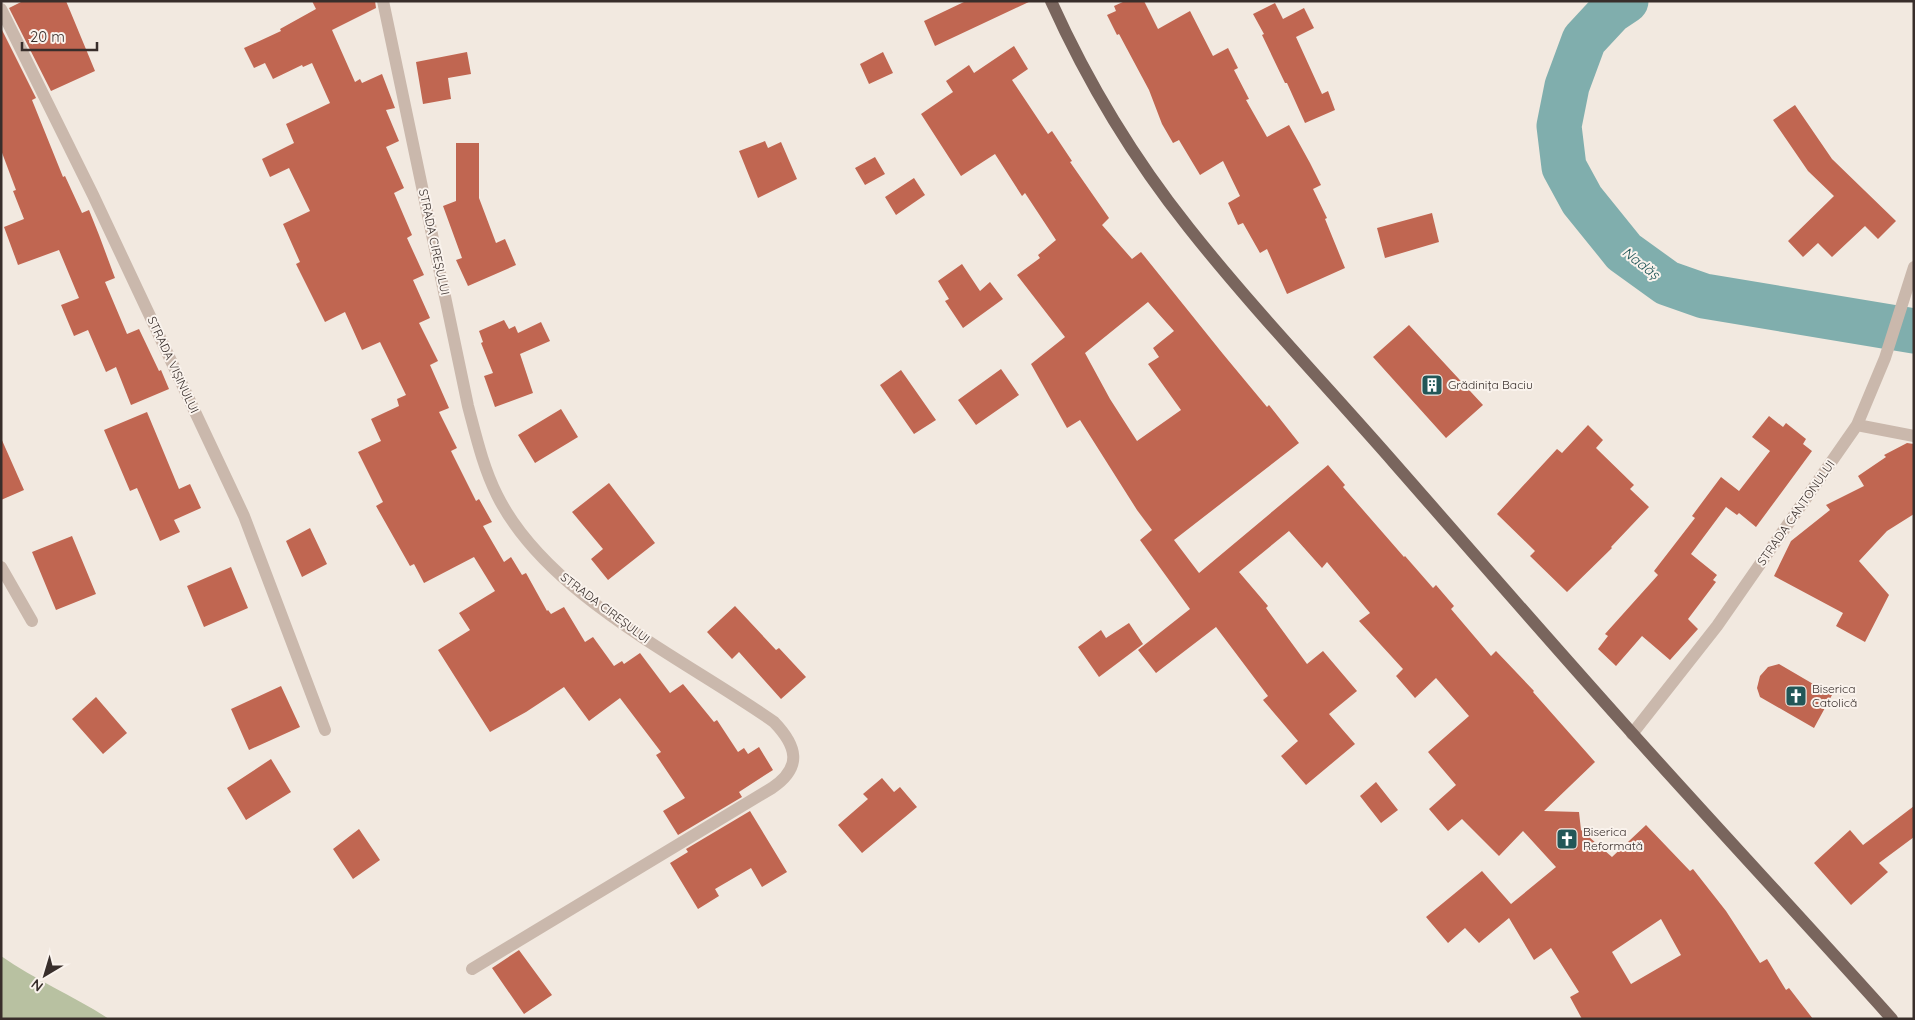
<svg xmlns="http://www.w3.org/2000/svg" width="1915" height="1020" font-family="Quicksand,sans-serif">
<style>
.green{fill:#b8c1a1}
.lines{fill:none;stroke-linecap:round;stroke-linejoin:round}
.river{stroke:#80aead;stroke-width:45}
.building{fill:#c06651;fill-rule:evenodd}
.street{stroke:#cab8ac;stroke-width:12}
.primary{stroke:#79655d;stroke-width:12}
.labels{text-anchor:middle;stroke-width:4;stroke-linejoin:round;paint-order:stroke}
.street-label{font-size:12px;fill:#382e2b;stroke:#faf3ed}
.poi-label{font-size:12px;fill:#382e2b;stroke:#faf3ed;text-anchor:start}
.water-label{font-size:14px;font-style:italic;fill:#225758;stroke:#faf3ed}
</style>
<rect width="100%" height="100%" fill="#f2e9e0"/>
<!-- green -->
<path class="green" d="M 1,956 C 35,980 74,996 109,1019 L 1,1019 Z"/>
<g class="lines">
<!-- river -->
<path class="river" d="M 1626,1 L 1611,11 L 1584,40 L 1567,86 L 1559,126 L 1564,167 L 1582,200 L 1624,252 L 1667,283 L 1704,296 L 1914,331"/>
</g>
<!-- building -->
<path class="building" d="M 23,1 L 66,1 L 95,71 L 51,91 L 9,8 Z
M 312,1 L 375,1 L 376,8 L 332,30 L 355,82 L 360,79 L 362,83 L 382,74 L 395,108 L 386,110 L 399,141 L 386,147 L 404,188 L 394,193 L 412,235 L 407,238 L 424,275 L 413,280 L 430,318 L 419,323 L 438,361 L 430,365 L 449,408 L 439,412 L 457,448 L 451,451 L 476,501 L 479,499 L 492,522 L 483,526 L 504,562 L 511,557 L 522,575 L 526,573 L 547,611 L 548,610 L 551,614 L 564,607 L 585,642 L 593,637 L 614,666 L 622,661 L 624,664 L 640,653 L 670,693 L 683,684 L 714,722 L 717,720 L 738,752 L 744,748 L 748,754 L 759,747 L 773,770 L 739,792 L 742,797 L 678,835 L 663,811 L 685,798 L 656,755 L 661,752 L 620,698 L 589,721 L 564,687 L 526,712 L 490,732 L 438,650 L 470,630 L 459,613 L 495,591 L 474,557 L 424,583 L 414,564 L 410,566 L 376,506 L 383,502 L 358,452 L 381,441 L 371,419 L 399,406 L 397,399 L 406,395 L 380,342 L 362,350 L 345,312 L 325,322 L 296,264 L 300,262 L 283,224 L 310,211 L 289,168 L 270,177 L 262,159 L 294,143 L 286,124 L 330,103 L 312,63 L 303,67 L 302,65 L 273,79 L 265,63 L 254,68 L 244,48 L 281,31 L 280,29 L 316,9 Z
M 966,1 L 1031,1 L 935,46 L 924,21 Z
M 1125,1 L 1144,1 L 1158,29 L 1190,11 L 1213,56 L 1228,48 L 1238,68 L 1234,70 L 1249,99 L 1246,100 L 1267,137 L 1289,125 L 1310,163 L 1321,185 L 1313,189 L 1327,218 L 1325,219 L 1345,268 L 1287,294 L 1267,249 L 1260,253 L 1243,223 L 1238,225 L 1228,203 L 1240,196 L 1223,161 L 1200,175 L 1179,140 L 1173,143 L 1162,124 L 1149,90 L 1119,34 L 1117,35 L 1107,15 L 1116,11 L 1114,6 Z
M 1275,3 L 1283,19 L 1304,8 L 1314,28 L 1296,37 L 1322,94 L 1328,91 L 1335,110 L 1305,123 L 1287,83 L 1285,83 L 1262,35 L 1264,34 L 1253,14 Z
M 1,28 L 36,98 L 32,100 L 63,177 L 65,176 L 82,213 L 89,210 L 99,235 L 115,278 L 105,282 L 127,334 L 139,329 L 159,371 L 161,370 L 169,389 L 131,405 L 116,367 L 106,372 L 88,330 L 74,336 L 61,305 L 79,298 L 59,250 L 18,265 L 4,227 L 24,219 L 13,191 L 16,190 L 1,150 Z
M 1014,46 L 1028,69 L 1012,80 L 1048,134 L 1052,131 L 1072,161 L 1070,162 L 1109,218 L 1102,225 L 1132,259 L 1141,252 L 1223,354 L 1267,407 L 1269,405 L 1299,443 L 1174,540 L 1199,573 L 1328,465 L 1345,485 L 1343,487 L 1404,557 L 1405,556 L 1433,588 L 1436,585 L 1454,606 L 1451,609 L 1491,656 L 1496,651 L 1534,691 L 1533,692 L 1595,762 L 1544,811 L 1579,812 L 1581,830 L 1612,857 L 1646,825 L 1690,871 L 1693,869 L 1726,911 L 1760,963 L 1767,959 L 1786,990 L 1789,988 L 1813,1019 L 1582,1019 L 1570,997 L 1579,992 L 1551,948 L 1534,960 L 1509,918 L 1479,943 L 1465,928 L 1448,943 L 1426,917 L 1482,871 L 1511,904 L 1556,867 L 1523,831 L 1499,856 L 1462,819 L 1448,831 L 1429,809 L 1456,785 L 1428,752 L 1469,716 L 1436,678 L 1415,698 L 1396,676 L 1403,669 L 1359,621 L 1370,613 L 1327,562 L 1322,568 L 1289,531 L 1239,572 L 1268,606 L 1266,608 L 1307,664 L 1323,651 L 1357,691 L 1329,714 L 1355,744 L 1306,785 L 1281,756 L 1298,741 L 1263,700 L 1268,696 L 1216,627 L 1156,673 L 1138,650 L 1190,609 L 1140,540 L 1152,530 L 1137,510 L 1080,420 L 1067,428 L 1031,364 L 1065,337 L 1017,275 L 1040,258 L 1038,255 L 1056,240 L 1025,193 L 1022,196 L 995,154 L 961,176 L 921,114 L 953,92 L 946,81 L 969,65 L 974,73 ZM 1148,302 L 1174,331 L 1153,348 L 1159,357 L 1148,364 L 1181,410 L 1137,441 L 1110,399 L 1085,353 ZM 1661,919 L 1681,955 L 1631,984 L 1612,952 Z
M 467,52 L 471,74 L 448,78 L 451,99 L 423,104 L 416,62 Z
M 883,52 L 893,73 L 869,84 L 860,64 Z
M 1795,105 L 1832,159 L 1896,221 L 1878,239 L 1865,226 L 1832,257 L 1818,243 L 1803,257 L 1788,241 L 1834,196 L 1808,171 L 1773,120 Z
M 765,141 L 768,148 L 781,142 L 797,179 L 758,198 L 739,151 Z
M 456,143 L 479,143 L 479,198 L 496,243 L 505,239 L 516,265 L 468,286 L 456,260 L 462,258 L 443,206 L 456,201 Z
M 875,157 L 885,174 L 865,185 L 855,168 Z
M 914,178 L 925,195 L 896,215 L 885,197 Z
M 1432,213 L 1439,242 L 1385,258 L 1377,228 Z
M 962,264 L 980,291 L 990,282 L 1003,299 L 963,328 L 945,301 L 949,299 L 938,281 Z
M 504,320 L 509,329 L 515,326 L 518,333 L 541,322 L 550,341 L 520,354 L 533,393 L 495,407 L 484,376 L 493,373 L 481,343 L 483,342 L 479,331 Z
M 1409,325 L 1483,405 L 1446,438 L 1373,357 Z
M 1001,369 L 1019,395 L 976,425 L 958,400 Z
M 901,370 L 936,420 L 914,434 L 880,385 Z
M 561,409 L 578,437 L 535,463 L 518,435 Z
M 147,412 L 179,489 L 190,484 L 201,508 L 174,520 L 180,532 L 160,541 L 137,488 L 130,491 L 104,430 Z
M 1769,416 L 1783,427 L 1786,423 L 1806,439 L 1803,444 L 1812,451 L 1756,527 L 1739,513 L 1737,515 L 1726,507 L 1691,554 L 1717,575 L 1713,580 L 1716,582 L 1688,619 L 1698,629 L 1670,660 L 1642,636 L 1616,666 L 1598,649 L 1608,636 L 1605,634 L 1658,575 L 1654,571 L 1695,518 L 1692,516 L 1721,477 L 1739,491 L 1770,451 L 1752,437 Z
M 1588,425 L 1603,440 L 1596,448 L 1634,485 L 1630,489 L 1649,507 L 1611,547 L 1612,548 L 1567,592 L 1530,556 L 1535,551 L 1497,514 L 1557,449 L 1562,453 Z
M 1,438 L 24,490 L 1,500 Z
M 1907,443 L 1914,444 L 1914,514 L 1887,531 L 1859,561 L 1889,595 L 1865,642 L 1836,626 L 1843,613 L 1774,576 L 1791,541 L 1830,510 L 1826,505 L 1864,486 L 1858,476 L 1886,457 L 1884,455 Z
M 609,483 L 655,543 L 608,580 L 591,559 L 603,549 L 572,512 Z
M 310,528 L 327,564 L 302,577 L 286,541 Z
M 72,536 L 96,594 L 56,610 L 32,552 Z
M 231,567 L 248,608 L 204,627 L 187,586 Z
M 735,606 L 776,650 L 779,648 L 806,677 L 781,699 L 739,652 L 732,659 L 707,632 Z
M 1129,623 L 1143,644 L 1099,677 L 1078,647 L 1101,630 L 1106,638 Z
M 1779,664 L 1832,695 L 1814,728 L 1760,697 L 1757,688 L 1760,676 L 1768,667 Z
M 281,686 L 300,727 L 249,750 L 231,709 Z
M 96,697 L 127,733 L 103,754 L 72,719 Z
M 271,759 L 291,792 L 246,820 L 227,788 Z
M 882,778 L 894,792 L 900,787 L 917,807 L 862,853 L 838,825 L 868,799 L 863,794 Z
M 1376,782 L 1398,810 L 1381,823 L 1360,796 Z
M 1914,806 L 1914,837 L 1879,863 L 1888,872 L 1851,905 L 1814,863 L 1850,830 L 1863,845 Z
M 750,811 L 787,872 L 762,887 L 751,868 L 715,889 L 719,896 L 698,909 L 670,863 L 688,852 L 686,849 Z
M 359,829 L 380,860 L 353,879 L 333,849 Z
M 519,950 L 552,995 L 524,1014 L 492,968 Z"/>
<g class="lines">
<!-- street -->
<path class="street" d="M 383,1 L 468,406 C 476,436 483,467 497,495 C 547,596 685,659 774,722 C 797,746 803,767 772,788 L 472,969
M 1,9 L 93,195 L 244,516 L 325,730
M 1857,425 L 1914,436
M 1,567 L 32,621
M 1632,734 L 1717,626 L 1857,425 L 1885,358 L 1914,267"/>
<!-- primary -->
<path class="primary" d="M 1051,1 C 1087,81 1134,159 1189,228 C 1254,310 1326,385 1395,464 C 1474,554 1552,644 1632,733 C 1718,829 1806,923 1892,1019"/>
</g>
<!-- icons -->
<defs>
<g id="building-square" transform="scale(1.125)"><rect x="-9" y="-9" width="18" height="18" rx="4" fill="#225758" stroke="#faf3ed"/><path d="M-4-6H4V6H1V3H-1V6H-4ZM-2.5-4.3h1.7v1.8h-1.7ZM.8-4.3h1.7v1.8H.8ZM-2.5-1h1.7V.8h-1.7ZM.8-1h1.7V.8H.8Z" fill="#fff"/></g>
<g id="church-square" transform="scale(1.125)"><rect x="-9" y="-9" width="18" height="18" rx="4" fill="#225758" stroke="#faf3ed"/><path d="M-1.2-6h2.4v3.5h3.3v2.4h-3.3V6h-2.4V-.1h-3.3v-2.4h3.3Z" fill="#fff"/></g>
</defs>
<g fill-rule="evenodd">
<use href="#building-square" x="1432" y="385"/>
<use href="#church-square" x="1796" y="696"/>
<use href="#church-square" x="1567" y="839"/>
</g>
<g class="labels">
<!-- street labels -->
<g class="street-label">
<text transform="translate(434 242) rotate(78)" y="4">STRADA CIREȘULUI</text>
<text transform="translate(173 365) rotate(65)" y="4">STRADA VIȘINULUI</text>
<text transform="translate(1796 513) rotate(-55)" y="4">STRADA CANTONULUI</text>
<text transform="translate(605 608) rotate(37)" y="4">STRADA CIREȘULUI</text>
</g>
<!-- poi labels -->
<g class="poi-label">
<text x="1448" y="389">Grădinița Baciu</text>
<text x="1812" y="693">Biserica<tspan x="1812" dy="14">Catolică</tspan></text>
<text x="1583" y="836">Biserica<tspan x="1583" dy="14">Reformată</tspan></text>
</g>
<!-- water labels -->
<g class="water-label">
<text transform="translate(1641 263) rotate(38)" y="5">Nadăș</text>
</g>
</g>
<!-- border -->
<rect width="1915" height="1020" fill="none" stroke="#382e2b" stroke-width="5"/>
<!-- north arrow -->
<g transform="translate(45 975) rotate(218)" stroke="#faf3ed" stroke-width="4" paint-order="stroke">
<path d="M0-4L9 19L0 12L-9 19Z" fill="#382e2b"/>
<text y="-8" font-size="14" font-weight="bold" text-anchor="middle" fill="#382e2b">N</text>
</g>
<!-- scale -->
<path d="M22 42v8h75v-8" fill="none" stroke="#382e2b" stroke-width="2.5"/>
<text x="30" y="42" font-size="15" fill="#382e2b" stroke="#faf3ed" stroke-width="4" paint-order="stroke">20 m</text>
</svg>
